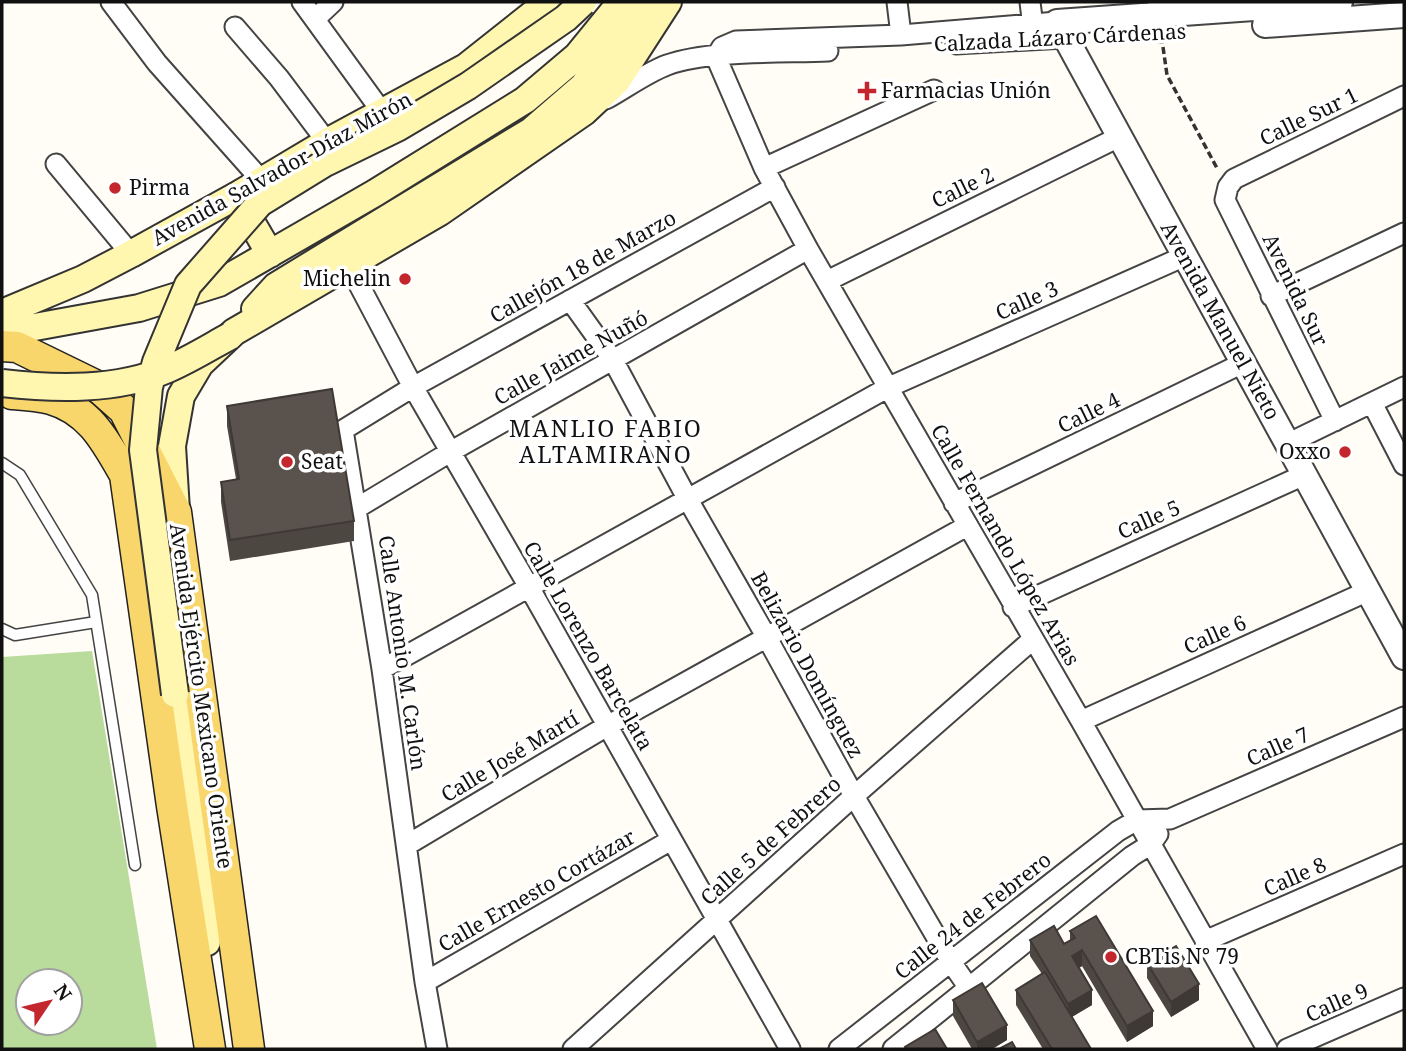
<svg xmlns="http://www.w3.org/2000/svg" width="1406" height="1051" font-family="'Noto Serif',serif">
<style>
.forest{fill:#b9dc9c;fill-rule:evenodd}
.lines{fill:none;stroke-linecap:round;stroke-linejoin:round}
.service-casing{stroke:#444;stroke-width:13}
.minor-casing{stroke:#444;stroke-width:23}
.tertiary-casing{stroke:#444;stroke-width:28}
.secondary-casing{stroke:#333;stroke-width:30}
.primary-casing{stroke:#222;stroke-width:33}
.path{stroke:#333;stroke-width:3.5;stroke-dasharray:7 3.5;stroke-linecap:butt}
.service{stroke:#fff;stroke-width:10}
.minor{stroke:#fff;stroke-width:19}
.tertiary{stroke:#fff;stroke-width:24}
.secondary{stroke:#fff6b0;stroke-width:26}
.primary{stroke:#f9d66b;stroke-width:30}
.secondary-bridge-casing{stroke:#333;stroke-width:30;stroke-linecap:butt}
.secondary-bridge{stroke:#fff6b0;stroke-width:26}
.wall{fill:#4d4742}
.shaded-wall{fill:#3f3936}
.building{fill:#5a524d;stroke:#3f3936;stroke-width:2}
.poi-dot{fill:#c4262e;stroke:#fff;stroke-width:2.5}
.labels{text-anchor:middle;stroke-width:7;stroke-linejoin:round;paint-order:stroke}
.street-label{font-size:21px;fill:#111;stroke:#fff}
.poi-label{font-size:21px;fill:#111;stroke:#fff;text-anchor:start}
.neighbourhood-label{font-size:23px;letter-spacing:2px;fill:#111;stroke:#fff}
</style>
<rect width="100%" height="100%" fill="#fffdf5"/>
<!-- forest -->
<path class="forest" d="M 92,651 L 157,1049 L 2,1049 L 2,657 ZM 28,981 L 70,981 L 70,1023 L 28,1023 Z"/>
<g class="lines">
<!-- service casing -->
<g class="service-casing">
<path id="service" d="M 2,463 L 20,475 L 92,595 L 135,865
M 2,629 L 15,635 L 96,622"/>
</g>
<!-- minor casing -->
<g class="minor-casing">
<path id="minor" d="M 111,2 L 157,63 L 262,181
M 302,2 L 382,112
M 897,2 L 901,35
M 1030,2 L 1034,35
M 1158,2 L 1161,32
M 315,19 L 333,2
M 1057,22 L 901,35 L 736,41 L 722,47 L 716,57 L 764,168 L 808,249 L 1081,721 L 1267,1049
M 235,27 L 279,78 L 327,142
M 956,44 L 1065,38
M 606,99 C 626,88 646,73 667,65 C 708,50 784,53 828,51
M 56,164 L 131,254
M 764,168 L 934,90
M 348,264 L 413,387 L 529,587 L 790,1049
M 827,281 L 1119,137
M 1271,296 L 1404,233
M 570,300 L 613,360 L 687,498 L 766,636 L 854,796 L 951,962 L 969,988
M 1372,403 L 1404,465
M 1335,421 L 1225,200 L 1228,187 L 1234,179 L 1404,96
M 1287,444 L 1404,387
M 954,503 L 1243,363
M 357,508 L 450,452 L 808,249
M 1013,607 L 1304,475
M 382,669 L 889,387 L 1185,256
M 1081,721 L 1368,591
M 407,845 L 607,726 L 967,526
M 1205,941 L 1404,854
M 425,982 L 671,840
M 437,1049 L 425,982 L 382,669 L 343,430 L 413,387 L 775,187
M 573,1049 L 854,796 L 1032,640
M 839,1049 L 1118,831 L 1137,820 L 1170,819 L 1404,717
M 893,1049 L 1132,856 L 1151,844 L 1158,834
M 1287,1049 L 1404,998"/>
</g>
<!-- tertiary casing -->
<g class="tertiary-casing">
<path id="tertiary" d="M 1340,2 L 1057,22 L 1404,657
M 1265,25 L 1404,15"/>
</g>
<!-- secondary casing -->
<g class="secondary-casing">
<path id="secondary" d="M 238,199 L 270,254
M 255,309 L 276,286 L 531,131 L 583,86 L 649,2
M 2,313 L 83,279 L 131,254 L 236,196 L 327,142 L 466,67 L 548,2
M 2,328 L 24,329 L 139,308 L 219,283 L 375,193 L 525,100 L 577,56 L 621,2
M 176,510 L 172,446 L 181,396 L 200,364 L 234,332 L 440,212 L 584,112 L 617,81 L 668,2
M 175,694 L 207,942"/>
</g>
<!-- primary casing -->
<g class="primary-casing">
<path id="primary" d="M 2,346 L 17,347 L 97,386 L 124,410 L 176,512 L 249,1049
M 12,394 C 25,395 39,396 51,399 C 90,410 106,442 125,475 L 172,806 L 210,1049"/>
</g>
<!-- path -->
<path class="path" d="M 1163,47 L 1167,75 L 1218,170"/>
<!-- service -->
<use href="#service" class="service"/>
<!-- minor -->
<use href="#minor" class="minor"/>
<!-- tertiary -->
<use href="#tertiary" class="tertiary"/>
<!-- secondary -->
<use href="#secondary" class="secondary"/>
<!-- primary -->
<use href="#primary" class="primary"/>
<!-- secondary-bridge casing -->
<g class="secondary-bridge-casing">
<path id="secondary-bridge" d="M 2,383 C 55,389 117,391 168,369 C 189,360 210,347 230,336
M 175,694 L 143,450 L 149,387 L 156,362 L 188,285 L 260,203 L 325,163 L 397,128 L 468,86 L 566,18 L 583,2"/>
</g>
<!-- secondary-bridge -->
<use href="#secondary-bridge" class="secondary-bridge"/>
</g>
<!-- wall -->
<path class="wall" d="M 227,406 L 354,521 L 354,541 L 230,561 L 221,502 L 221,482 L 236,479 L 227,426 Z
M 1070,931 L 1153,1026 L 1127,1042 L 1082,966 L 1079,968 L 1092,1005 L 1072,1017 L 1091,1049 L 1043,1049 L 1016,1005 L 1016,990 L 1042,974 L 1030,956 L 1030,940 L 1064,944 L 1070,940 Z
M 1147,963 L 1199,1000 L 1171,1017 L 1147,978 Z
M 953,1000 L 1007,1040 L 992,1049 L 972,1049 L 953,1016 Z"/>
<!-- shaded-wall -->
<path class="shaded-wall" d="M 1082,950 L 1082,966 L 1072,972 L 1072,956 Z
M 1199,984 L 1199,1000 L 1171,1017 L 1171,1002 Z
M 1092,990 L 1092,1005 L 1068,1019 L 1068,1004 Z
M 1153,1011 L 1153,1026 L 1127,1042 L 1127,1026 Z
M 1007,1025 L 1007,1040 L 992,1049 L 977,1049 L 977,1042 Z"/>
<!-- building -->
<path class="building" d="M 332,389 L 354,521 L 230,540 L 221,482 L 239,479 L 227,406 Z
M 1096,916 L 1153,1011 L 1127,1026 L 1082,950 L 1072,956 L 1092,990 L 1068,1004 L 1030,940 L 1054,926 L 1064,944 L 1075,938 L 1070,931 Z
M 1176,946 L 1199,984 L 1171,1002 L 1147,963 Z
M 1045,972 L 1091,1049 L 1052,1049 L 1016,990 Z
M 982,983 L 1007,1025 L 977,1042 L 953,1000 Z
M 935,1029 L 947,1049 L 906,1049 L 905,1047 Z
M 1012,1042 L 1016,1049 L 999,1049 Z"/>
<!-- markers -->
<g class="poi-dot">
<path d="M863.5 80.5h7v7h7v7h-7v7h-7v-7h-7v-7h7z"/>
<circle cx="115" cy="188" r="7"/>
<circle cx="405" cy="279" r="7"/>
<circle cx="1345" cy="452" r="7"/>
<circle cx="287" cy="462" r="7"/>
<circle cx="1111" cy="957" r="7"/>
</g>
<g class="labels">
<!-- street labels -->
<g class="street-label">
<text transform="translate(1060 38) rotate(-3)" y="7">Calzada Lázaro Cárdenas</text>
<text transform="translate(1309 117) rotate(-26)" y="7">Calle Sur 1</text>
<text transform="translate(282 169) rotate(-29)" y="7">Avenida Salvador Díaz Mirón</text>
<text transform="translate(963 188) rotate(-26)" y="7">Calle 2</text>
<text transform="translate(583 267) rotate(-29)" y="7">Callejón 18 de Marzo</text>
<text transform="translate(1295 290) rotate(64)" y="7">Avenida Sur</text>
<text transform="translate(1027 301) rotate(-24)" y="7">Calle 3</text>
<text transform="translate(1220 321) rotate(61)" y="7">Avenida Manuel Nieto</text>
<text transform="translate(571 358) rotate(-29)" y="7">Calle Jaime Nuñó</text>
<text transform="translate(1089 413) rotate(-26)" y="7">Calle 4</text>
<text transform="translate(1149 520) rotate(-24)" y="7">Calle 5</text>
<text transform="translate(1005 545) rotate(60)" y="7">Calle Fernando López Arias</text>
<text transform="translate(1215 635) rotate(-24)" y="7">Calle 6</text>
<text transform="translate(588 646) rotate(60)" y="7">Calle Lorenzo Barcelata</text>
<text transform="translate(402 653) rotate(82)" y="7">Calle Antonio M. Carlón</text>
<text transform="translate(807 665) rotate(61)" y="7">Belizario Domínguez</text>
<text transform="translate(201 696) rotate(82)" y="7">Avenida Ejército Mexicano Oriente</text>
<text transform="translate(1278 747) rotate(-24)" y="7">Calle 7</text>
<text transform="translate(510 757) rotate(-31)" y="7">Calle José Martí</text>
<text transform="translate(771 841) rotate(-42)" y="7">Calle 5 de Febrero</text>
<text transform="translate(1295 877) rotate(-24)" y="7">Calle 8</text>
<text transform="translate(537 891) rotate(-30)" y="7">Calle Ernesto Cortázar</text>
<text transform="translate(973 916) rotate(-38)" y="7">Calle 24 de Febrero</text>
<text transform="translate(1337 1003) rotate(-24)" y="7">Calle 9</text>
</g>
<!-- poi labels -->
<g class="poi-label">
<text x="881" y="98">Farmacias Unión</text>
<text x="129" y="195">Pirma</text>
<text x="391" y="286" text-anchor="end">Michelin</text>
<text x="1331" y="459" text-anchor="end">Oxxo</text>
<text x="301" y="469">Seat</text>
<text x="1125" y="964">CBTis N° 79</text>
</g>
<!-- neighbourhood labels -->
<g class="neighbourhood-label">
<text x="606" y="437">MANLIO FABIO<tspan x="606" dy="26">ALTAMIRANO</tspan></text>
</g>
</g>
<!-- border -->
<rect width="1406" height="1051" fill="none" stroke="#111111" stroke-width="7"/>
<!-- north arrow -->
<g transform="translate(49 1002) rotate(55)"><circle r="33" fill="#ffffff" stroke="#a0a0a0" stroke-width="2"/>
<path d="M0-5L12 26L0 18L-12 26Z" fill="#c4262e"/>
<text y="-10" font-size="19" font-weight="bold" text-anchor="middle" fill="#111111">N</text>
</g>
</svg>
